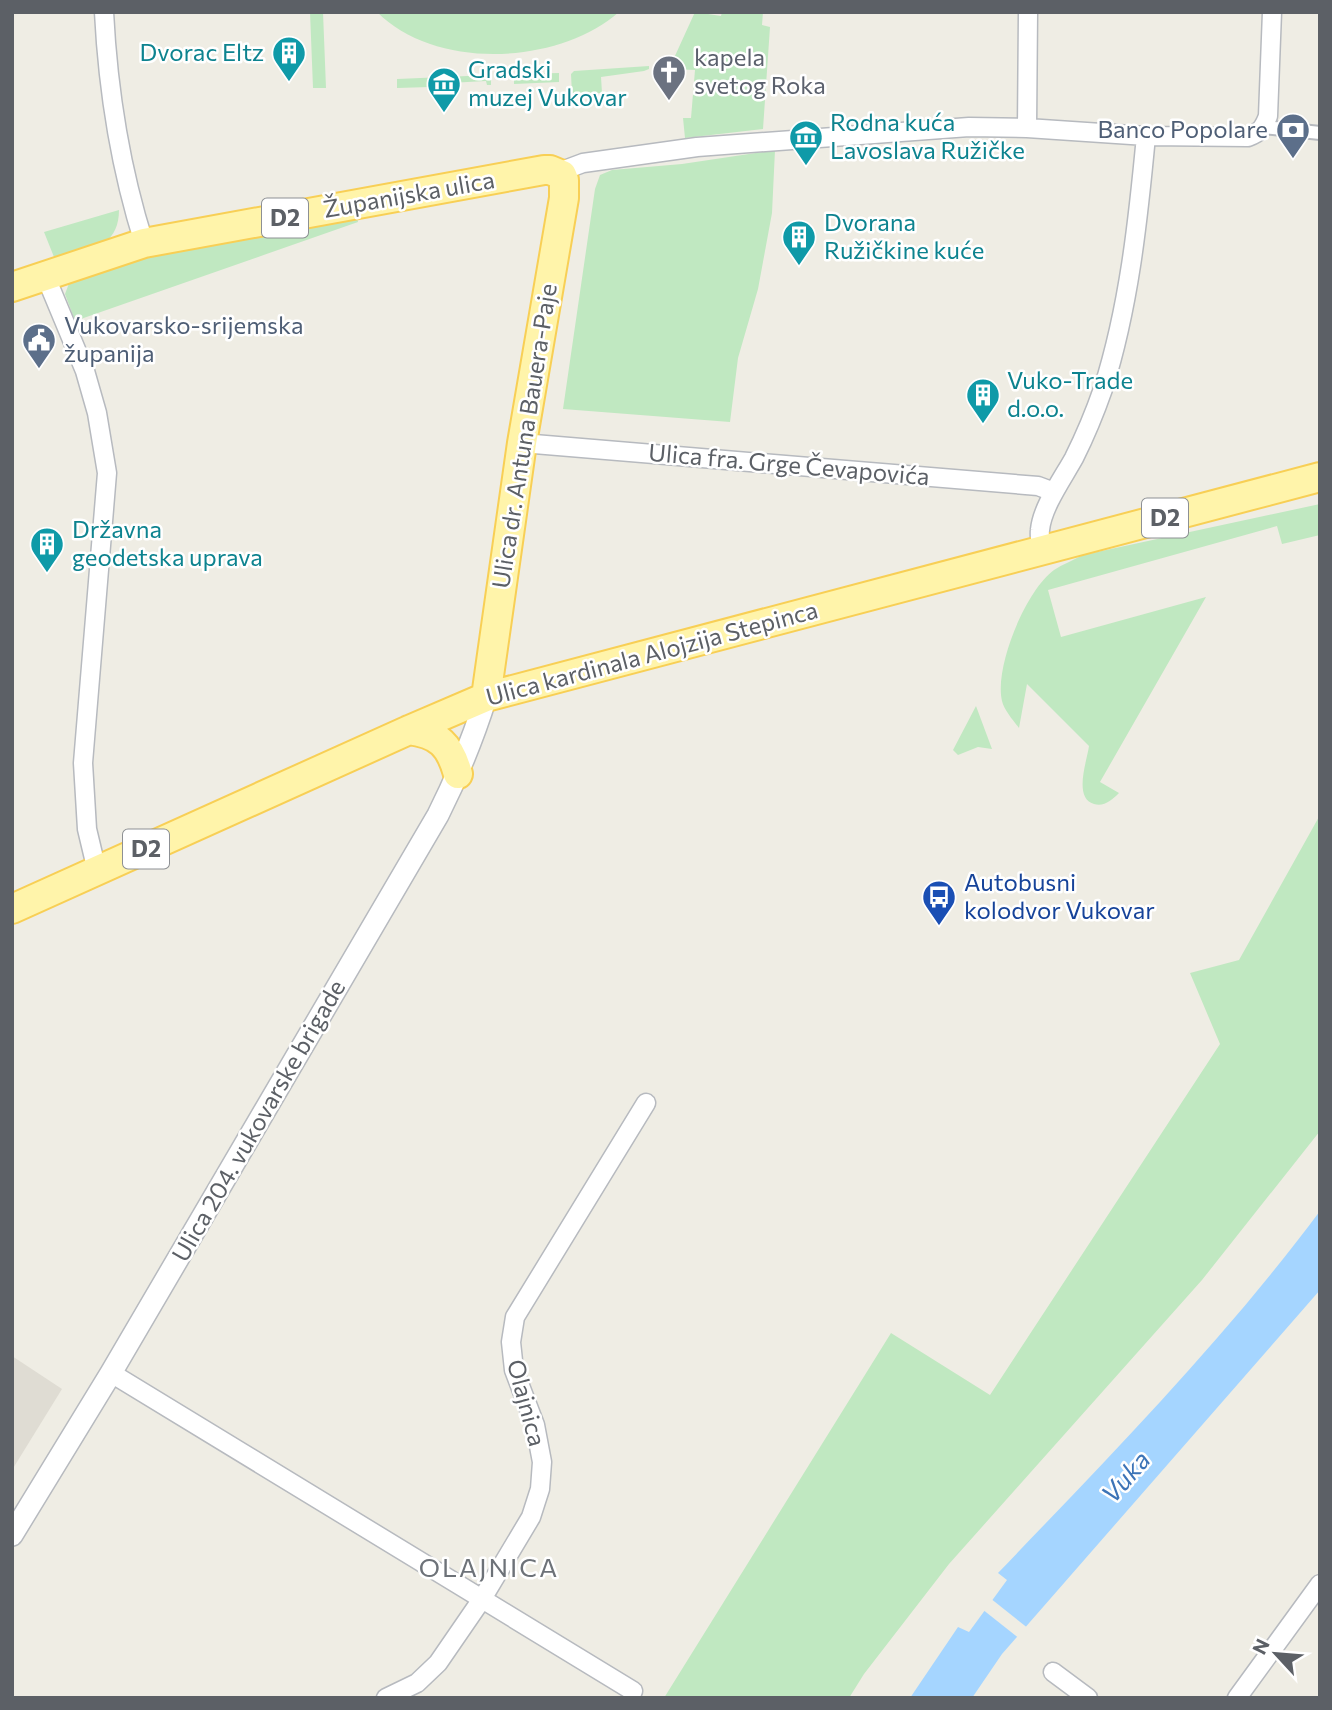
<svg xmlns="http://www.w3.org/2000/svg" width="1332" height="1710" font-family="Commissioner,sans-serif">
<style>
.education{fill:#dfdcd3}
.green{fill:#c0e8c1}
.water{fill:#a5d5ff}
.pier{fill:#efede4}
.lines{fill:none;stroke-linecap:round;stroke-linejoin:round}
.pedestrian-casing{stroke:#b7babf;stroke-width:16}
.minor-casing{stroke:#b7babf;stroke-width:21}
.tertiary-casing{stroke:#b7babf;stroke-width:24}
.primary-casing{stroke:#f8cf55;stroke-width:32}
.pedestrian{stroke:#fff;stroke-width:12}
.minor{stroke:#fff;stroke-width:18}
.tertiary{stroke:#fff;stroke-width:21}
.primary{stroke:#fff4aa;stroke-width:28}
.labels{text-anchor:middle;stroke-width:5;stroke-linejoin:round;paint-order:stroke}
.shield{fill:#fff;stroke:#8d9094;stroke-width:2}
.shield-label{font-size:23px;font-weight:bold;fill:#5c6066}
.culture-label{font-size:24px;fill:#0d838f;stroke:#fff;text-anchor:start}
.worship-label{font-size:24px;fill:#5b616d;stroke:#fff;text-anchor:start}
.service-label{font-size:24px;fill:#4e5e75;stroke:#fff;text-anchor:end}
.street-label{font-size:24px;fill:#5c6066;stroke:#fff}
.transit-label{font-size:24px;fill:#164399;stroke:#fff;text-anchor:start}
.water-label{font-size:26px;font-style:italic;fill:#3c74b7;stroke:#fff}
.neighbourhood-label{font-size:26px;letter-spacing:2px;fill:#6d7278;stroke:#fff}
</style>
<rect width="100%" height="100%" fill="#efede4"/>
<!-- education -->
<path class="education" d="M 12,1356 L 62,1389 L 12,1470 Z"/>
<!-- green -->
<path class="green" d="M 310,12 L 323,12 L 326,88 L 313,88 Z
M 377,12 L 619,12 C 558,65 436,71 377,12 Z
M 695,12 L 721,16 L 722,12 L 763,12 L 762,25 L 770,27 L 763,129 L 685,138 L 683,118 L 691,118 L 695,70 L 669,69 Z
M 649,66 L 649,69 L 644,71 L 601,77 L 602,93 L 572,94 L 571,74 L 574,71 Z
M 559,73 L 559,82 L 514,84 L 514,74 Z
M 491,75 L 491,85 L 487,85 L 486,81 L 431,84 L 430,87 L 397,88 L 397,79 Z
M 775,150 L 772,213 L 758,289 L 738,358 L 730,422 L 563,409 L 595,189 L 600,175 L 612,170 L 682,164 Z
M 354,205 L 358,222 L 75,321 L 65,294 L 71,278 L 157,248 Z
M 119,210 C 119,249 86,251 56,262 L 44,232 Z
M 1320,504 L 1320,535 L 1282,544 L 1277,526 L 1048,590 L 1061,637 L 1206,597 L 1100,782 L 1119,793 C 1112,800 1104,807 1094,804 C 1073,798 1087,761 1089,746 L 1027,684 L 1019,728 C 1013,720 1004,710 1002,701 C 994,667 1026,590 1054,570 C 1063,564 1074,560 1083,555 Z
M 976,706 L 992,749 L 978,747 L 958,755 L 953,750 Z
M 1320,815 L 1320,1131 L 1202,1280 L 949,1564 L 864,1674 L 849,1698 L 664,1698 L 891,1333 L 990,1395 L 1220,1044 L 1190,973 L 1239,960 Z"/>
<!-- water -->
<path class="water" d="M 1320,1211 L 1320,1290 L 1002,1654 L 972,1698 L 910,1698 L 958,1627 L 969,1632 L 1007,1580 L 998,1573 C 1110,1456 1223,1341 1320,1211 Z"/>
<!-- pier -->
<path class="pier" d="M 990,1598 L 1029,1629 L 1020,1639 L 982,1609 Z"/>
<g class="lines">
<!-- pedestrian casing -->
<g class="pedestrian-casing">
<path id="pedestrian" d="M 1264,127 L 1320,133"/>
</g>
<!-- minor casing -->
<g class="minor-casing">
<path id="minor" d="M 104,12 C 108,91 120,167 144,243
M 1027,128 L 1028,12
M 562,175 L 567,169 L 583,163 L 697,147 L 969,127 L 1027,128 L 1146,136 L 1248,137 C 1260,133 1264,127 1268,116 L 1272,12
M 45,275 L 85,371 L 97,413 L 107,473 L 83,763 L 87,829 L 97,871
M 522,443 L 1038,486 L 1054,492
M 1042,552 C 1041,545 1039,537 1040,530 C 1042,507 1063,478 1074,458 C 1085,436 1095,412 1103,389 C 1129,307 1138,221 1146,136
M 111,1373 L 633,1691
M 1053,1672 L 1088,1698
M 386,1698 L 417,1683 L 438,1663 L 482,1599 L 531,1517 L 540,1489 L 542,1462 L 535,1425 L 514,1370 L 511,1342 L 515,1317 L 646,1103
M 1237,1698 L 1320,1584"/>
</g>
<!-- tertiary casing -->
<g class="tertiary-casing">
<path id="tertiary" d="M 12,1535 L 111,1373 L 438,815 C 457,777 473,739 486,697"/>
</g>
<!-- primary casing -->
<g class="primary-casing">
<path id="primary" d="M 12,287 L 144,243 L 544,170 L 550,170 L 562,175 L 564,180 L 564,198 L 522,443 L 486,697
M 409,730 C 439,734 450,745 458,774
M 12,909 L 409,730 L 486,697 L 1320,477"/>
</g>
<!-- pedestrian -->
<use href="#pedestrian" class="pedestrian"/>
<!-- minor -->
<use href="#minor" class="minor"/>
<!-- tertiary -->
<use href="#tertiary" class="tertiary"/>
<!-- primary -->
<use href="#primary" class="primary"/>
</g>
<!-- icons -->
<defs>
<g id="building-pin" transform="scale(1.75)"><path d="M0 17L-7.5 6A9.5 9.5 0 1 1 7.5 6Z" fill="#0f9aa8" stroke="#fff"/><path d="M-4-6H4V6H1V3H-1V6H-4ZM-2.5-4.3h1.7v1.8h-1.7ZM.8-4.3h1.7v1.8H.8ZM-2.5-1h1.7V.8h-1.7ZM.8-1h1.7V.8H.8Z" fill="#fff"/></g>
<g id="church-pin" transform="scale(1.75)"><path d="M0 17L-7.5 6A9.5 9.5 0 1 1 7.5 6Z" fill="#6b7280" stroke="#fff"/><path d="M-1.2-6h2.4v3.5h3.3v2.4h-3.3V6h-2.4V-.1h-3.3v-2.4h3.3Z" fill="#fff"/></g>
<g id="museum-pin" transform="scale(1.75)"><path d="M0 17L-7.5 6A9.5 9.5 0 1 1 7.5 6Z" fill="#0f9aa8" stroke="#fff"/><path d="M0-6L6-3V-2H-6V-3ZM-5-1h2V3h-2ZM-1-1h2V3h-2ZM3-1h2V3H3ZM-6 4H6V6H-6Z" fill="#fff"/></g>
<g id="bank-pin" transform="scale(1.75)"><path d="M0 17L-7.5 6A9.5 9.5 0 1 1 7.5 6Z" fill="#5c6f8a" stroke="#fff"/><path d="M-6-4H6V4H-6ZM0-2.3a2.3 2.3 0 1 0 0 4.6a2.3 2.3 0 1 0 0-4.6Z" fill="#fff"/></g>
<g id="civic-pin" transform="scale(1.75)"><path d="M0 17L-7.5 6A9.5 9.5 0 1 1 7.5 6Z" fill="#5c6f8a" stroke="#fff"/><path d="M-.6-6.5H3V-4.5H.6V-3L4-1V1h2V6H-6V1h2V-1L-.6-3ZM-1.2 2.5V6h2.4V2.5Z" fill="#fff"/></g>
<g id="bus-pin" transform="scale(1.75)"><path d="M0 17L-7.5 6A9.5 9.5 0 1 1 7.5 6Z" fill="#1a4fb4" stroke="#fff"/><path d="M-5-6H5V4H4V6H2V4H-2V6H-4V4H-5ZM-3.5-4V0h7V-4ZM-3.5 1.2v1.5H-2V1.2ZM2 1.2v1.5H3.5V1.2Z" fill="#fff"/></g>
</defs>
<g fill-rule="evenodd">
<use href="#building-pin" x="289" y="53"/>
<use href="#church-pin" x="669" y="72"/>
<use href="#museum-pin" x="444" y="84"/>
<use href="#bank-pin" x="1293" y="130"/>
<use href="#museum-pin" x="806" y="137"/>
<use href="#building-pin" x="799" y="237"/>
<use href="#civic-pin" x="39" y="340"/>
<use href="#building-pin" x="983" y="395"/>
<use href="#building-pin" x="47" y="544"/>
<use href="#bus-pin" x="939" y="897"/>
</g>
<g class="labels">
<!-- shield labels -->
<g class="shield">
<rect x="262" y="198.5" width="46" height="39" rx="5"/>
<rect x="1142" y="498.5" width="46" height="39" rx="5"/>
<rect x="123" y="829.5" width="46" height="39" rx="5"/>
</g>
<g class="shield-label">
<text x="285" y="226">D2</text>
<text x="1165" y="526">D2</text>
<text x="146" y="857">D2</text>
</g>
<!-- culture labels -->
<g class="culture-label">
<text x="264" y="61" text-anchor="end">Dvorac Eltz</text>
<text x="468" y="78">Gradski<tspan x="468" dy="28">muzej Vukovar</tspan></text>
<text x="830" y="131">Rodna kuća<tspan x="830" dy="28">Lavoslava Ružičke</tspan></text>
<text x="824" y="231">Dvorana<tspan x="824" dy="28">Ružičkine kuće</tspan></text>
<text x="1007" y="389">Vuko-Trade<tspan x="1007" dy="28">d.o.o.</tspan></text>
<text x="72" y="538">Državna<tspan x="72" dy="28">geodetska uprava</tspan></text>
</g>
<!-- worship labels -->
<g class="worship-label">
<text x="694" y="66">kapela<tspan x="694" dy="28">svetog Roka</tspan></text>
</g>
<!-- service labels -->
<g class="service-label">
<text x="1268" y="138">Banco Popolare</text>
<text x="64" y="334" text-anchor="start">Vukovarsko-srijemska<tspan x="64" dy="28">županija</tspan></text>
</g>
<!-- street labels -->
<g class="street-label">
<text transform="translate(409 195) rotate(-10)" y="8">Županijska ulica</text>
<text transform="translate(525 436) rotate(-81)" y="8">Ulica dr. Antuna Bauera-Paje</text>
<text transform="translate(789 465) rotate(5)" y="8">Ulica fra. Grge Čevapovića</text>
<text transform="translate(652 654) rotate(-15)" y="8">Ulica kardinala Alojzija Stepinca</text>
<text transform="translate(259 1121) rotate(-60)" y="8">Ulica 204. vukovarske brigade</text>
<text transform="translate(526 1403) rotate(75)" y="8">Olajnica</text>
</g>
<!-- transit labels -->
<g class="transit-label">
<text x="964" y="891">Autobusni<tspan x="964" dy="28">kolodvor Vukovar</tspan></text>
</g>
<!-- water labels -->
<g class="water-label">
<text transform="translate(1126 1477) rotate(-49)" y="9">Vuka</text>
</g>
<!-- neighbourhood labels -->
<g class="neighbourhood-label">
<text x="489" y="1577">OLAJNICA</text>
</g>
</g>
<!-- border -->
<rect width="1332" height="1710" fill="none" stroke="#5c6066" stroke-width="28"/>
<!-- north arrow -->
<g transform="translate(1276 1654) rotate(296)" stroke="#ffffff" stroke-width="5" paint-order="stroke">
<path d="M0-5L12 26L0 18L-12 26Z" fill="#5c6066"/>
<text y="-10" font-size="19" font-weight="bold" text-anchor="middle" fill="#5c6066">N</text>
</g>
</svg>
